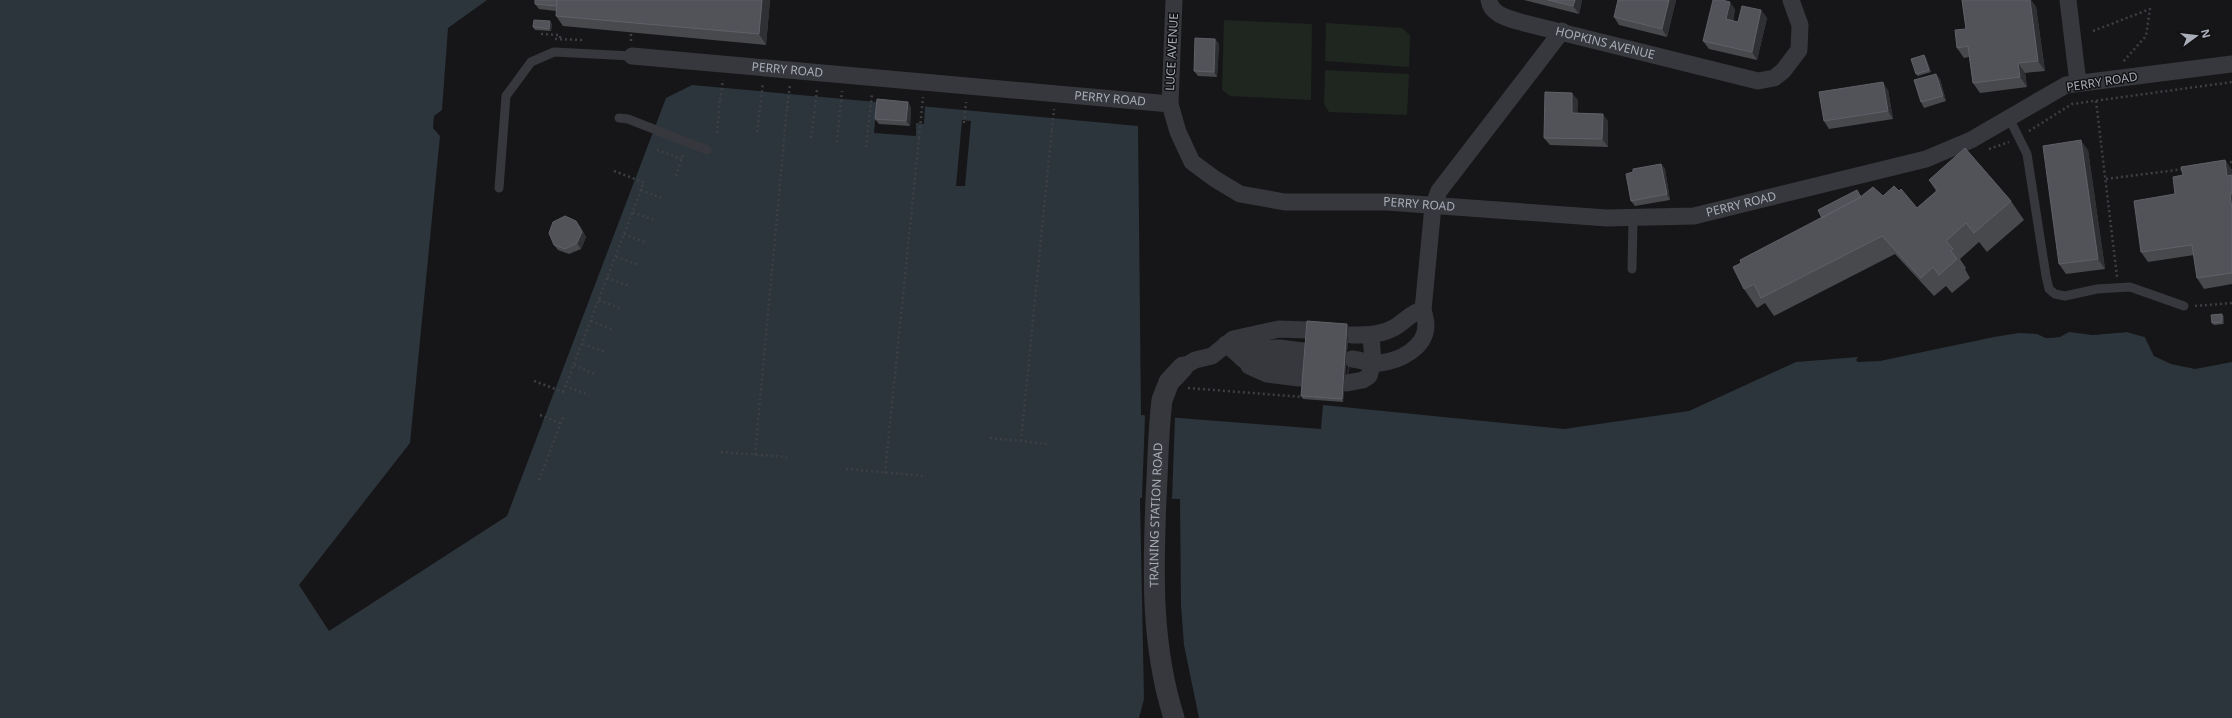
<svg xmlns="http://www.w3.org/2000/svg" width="2232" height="718" font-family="'Noto Sans',sans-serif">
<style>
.green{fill:#1e261f}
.water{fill:#2c353c}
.pier{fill:#161618}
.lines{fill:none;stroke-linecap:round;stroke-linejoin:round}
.minor-tunnel{stroke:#333438;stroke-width:17;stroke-dasharray:17 8;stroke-linecap:butt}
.path{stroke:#3d3f44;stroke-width:2.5;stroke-dasharray:2 3;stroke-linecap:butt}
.service{stroke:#37383d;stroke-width:9}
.minor{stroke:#37383d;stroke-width:17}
.tertiary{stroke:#37383d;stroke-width:21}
.wall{fill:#47494d}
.shaded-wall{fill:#2f3033}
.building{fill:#525359;stroke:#5f6168}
.labels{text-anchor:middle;stroke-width:3;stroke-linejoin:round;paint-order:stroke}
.street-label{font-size:12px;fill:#a8adb8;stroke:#111113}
</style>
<rect width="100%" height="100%" fill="#161618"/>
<!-- green -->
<path class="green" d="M 1224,20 L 1312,24 L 1311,100 L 1230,96 L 1222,90 Z
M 1326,23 L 1402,28 L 1410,35 L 1409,67 L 1325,61 Z
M 1325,70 L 1409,74 L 1407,115 L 1329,112 L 1324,104 Z"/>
<!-- water -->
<path class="water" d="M 0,0 L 487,0 L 448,28 L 442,110 L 434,116 L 433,128 L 440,136 L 410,443 L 299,585 L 329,631 L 507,516 L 666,98 L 692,85 L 1138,126 L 1141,415 L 1321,429 L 1323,405 L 1564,429 L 1689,411 L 1796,362 L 1858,357 L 1860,361 L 1904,355 L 1997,333 L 2034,331 L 2046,338 L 2060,337 L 2068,329 L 2092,335 L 2127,332 L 2145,337 L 2154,356 L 2205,367 L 2232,361 L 2232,718 L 1199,718 L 1184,645 L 1181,605 L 1180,499 L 1142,498 L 1140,498 L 1144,699 L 1139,718 L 0,718 Z"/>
<!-- pier -->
<path class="pier" d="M 877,102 L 925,106 L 924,124 L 916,123 L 916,136 L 874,133 Z
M 962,120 L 971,121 L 965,186 L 956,186 Z
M 2068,327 L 2092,333 L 2128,330 L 2147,335 L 2155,355 L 2194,364 L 2215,364 L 2232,359 L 2232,362 L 2195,369 L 2171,364 L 2154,356 L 2145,337 L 2127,332 L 2092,335 L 2069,332 L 2060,337 L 2046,338 L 2037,334 L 2019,333 L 1994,337 L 1880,361 L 1858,362 L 1856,360 L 1858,357 L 1861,359 L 1903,353 L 2002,331 L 2034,329 L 2047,336 L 2059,335 Z
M 1145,415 L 1175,417 L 1172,499 L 1142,498 Z"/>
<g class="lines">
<!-- minor-tunnel -->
<path class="minor-tunnel" d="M 1323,365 L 1349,368"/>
<!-- path -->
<path class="path" d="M 2093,31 L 2150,9 L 2146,36 L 2123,62
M 541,34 L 560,35 L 560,38
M 555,39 L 583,40
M 631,41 L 631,32
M 720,100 L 723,80
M 2096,101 L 2117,277
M 815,107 L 817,89
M 787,108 L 790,85
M 964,123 L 966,102
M 1052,130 L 1054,109
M 2029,131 L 2072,104 L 2232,82
M 757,132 L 763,83
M 717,133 L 720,99
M 811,138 L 815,108
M 919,138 L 923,97
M 837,142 L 842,91
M 866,147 L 872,94
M 1989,149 L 2009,142
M 657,150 L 682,159
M 2225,163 L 2232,162
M 614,171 L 643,182 L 642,184
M 676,176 L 684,152
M 2106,179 L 2184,169
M 641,190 L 664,199
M 633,212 L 656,221
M 624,234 L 647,243
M 616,257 L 639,265
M 607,278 L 630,286
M 599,300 L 622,309
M 2195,306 L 2232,303
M 591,321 L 614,330
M 583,344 L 606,352
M 574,365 L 597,375
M 534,381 L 566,393
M 565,386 L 589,395
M 1188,388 L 1303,397
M 563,392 L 644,182
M 540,415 L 560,423
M 990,438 L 1049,444
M 1021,441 L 1052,128
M 721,452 L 787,457
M 755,455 L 787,108
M 846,469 L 926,476
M 885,473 L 919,138
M 539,480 L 564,415"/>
<!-- service -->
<path class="service" d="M 619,118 L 628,119 L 707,150
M 2009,118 L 2027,154 L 2046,276 L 2049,289 L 2055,294 L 2065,296 L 2097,289 L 2130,287 L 2184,306
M 499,188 L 506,96 L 531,62 L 554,52 L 632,56
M 1632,269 L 1633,219"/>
<!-- minor -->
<g class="minor">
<path id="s1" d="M 1174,0 L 1170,104 L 1178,132 L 1192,162 L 1215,179 L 1240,194 L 1285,202 L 1387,202 L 1607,218 L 1694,216 L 1926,159 L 1971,140 L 2066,85 L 2232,64"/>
<path id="s2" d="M 1489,0 C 1491,16 1512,19 1524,23 L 1758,81 L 1774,78 L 1783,71 L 1799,50 L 1800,25 L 1791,0"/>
<path d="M 2068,0 L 2078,83"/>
<path id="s3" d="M 632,56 L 1170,104"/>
<path d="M 1351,335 C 1367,335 1383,335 1397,326 C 1406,320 1412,312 1423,310"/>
<path d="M 1226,344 L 1232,349 L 1279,348 L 1303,351"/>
<path d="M 1232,349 L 1244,360 L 1301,364"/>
<path d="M 1352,359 C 1361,360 1371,364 1380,363 C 1399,361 1426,348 1426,325 C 1426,320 1424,314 1423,310 L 1433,206 L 1439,191 L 1562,31"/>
<path d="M 1249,366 L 1267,374 L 1299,378"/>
<path d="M 1183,367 L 1195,360 L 1212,356 L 1233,339 L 1279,329 L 1307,330"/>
<path d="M 1347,383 L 1363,380 L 1369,376 L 1373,363 L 1371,335"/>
</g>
<!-- tertiary -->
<path class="tertiary" id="s4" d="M 1174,718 C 1151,645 1153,573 1156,498 C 1158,465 1158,433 1162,400 L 1169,382 L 1183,367"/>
</g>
<!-- wall -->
<path class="wall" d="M 535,0 L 770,0 L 766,45 L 563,26 L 556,16 L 556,11 L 539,9 L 535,4 Z
M 1524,0 L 1582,0 L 1579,14 Z
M 1618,0 L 1676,0 L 1667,37 L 1619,25 L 1614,17 Z
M 1962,0 L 2031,0 L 2036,7 L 2045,71 L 2025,73 L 2027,87 L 1980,93 L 1973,83 L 1969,57 L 1964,58 L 1957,48 L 1966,29 Z
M 1735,9 L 1733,21 L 1738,22 L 1761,10 L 1767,18 L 1757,60 L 1709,49 L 1703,41 Z
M 552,24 L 551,31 L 535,30 L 533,27 Z
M 1215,39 L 1219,44 L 1217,77 L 1198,76 L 1194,71 Z
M 1924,55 L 1926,58 L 1931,72 L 1918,76 L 1916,74 Z
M 1940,79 L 1946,101 L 1924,108 L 1921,102 Z
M 1888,90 L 1893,119 L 1829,129 L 1824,121 Z
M 1578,100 L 1577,113 L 1608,121 L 1608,147 L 1550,145 L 1544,138 Z
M 911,107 L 910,126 L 879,124 L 875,119 Z
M 2088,150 L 2105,269 L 2066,274 L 2059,264 Z
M 2225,160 L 2232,170 L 2232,284 L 2204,289 L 2197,278 L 2194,255 L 2148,262 L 2141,252 L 2175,194 L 2183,175 Z
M 1661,164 L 1665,169 L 1670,200 L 1635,206 L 1631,201 L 1633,172 Z
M 1929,180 L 2011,201 L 2024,220 L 1987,252 L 1979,242 L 1960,259 L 1966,268 L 1965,269 L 1970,278 L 1952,293 L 1946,286 L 1934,296 L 1895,254 L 1774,316 L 1765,303 L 1757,308 L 1744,289 L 1822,218 L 1861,197 L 1883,196 L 1917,208 L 1936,191 Z
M 580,226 L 586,237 L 581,249 L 569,254 L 558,250 L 554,245 Z
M 2222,314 L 2224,317 L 2224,324 L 2214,325 L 2212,323 Z
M 1349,327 L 1343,402 L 1303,399 L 1301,396 Z"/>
<!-- shaded-wall -->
<path class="shaded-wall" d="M 762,0 L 770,0 L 766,45 L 759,34 Z
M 1575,0 L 1582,0 L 1579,14 L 1573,6 Z
M 1669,0 L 1676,0 L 1667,37 L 1662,29 Z
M 2030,0 L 2031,0 L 2036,7 L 2045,71 L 2038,61 Z
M 1730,2 L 1735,9 L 1731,27 L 1726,19 Z
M 1761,10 L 1767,18 L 1757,60 L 1752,52 Z
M 550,21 L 552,24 L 551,31 L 549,29 Z
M 1215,39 L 1219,44 L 1217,77 L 1214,72 Z
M 1924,55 L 1926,58 L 1931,72 L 1929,70 Z
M 2018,63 L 2025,73 L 2027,87 L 2020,77 Z
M 1936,74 L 1940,79 L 1946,101 L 1943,96 Z
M 1883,82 L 1888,90 L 1893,119 L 1888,111 Z
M 1572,93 L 1578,100 L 1577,121 L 1572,113 Z
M 908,102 L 911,107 L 910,126 L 906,121 Z
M 1603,114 L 1608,121 L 1608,147 L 1602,139 Z
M 2081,140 L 2088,150 L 2105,269 L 2098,259 Z
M 2225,160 L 2232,170 L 2232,183 L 2227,176 Z
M 1661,164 L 1665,169 L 1670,200 L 1667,194 Z
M 2230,193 L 2232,197 L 2232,210 Z
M 576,221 L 580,226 L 586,237 L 581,249 L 577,243 Z
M 2222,314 L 2224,317 L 2224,324 L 2222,322 Z
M 1347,324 L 1349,327 L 1343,402 L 1342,399 Z"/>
<!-- building -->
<path class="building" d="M 535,0 L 557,0 L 557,6 L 535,4 Z
M 557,0 L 762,0 L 759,34 L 556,16 Z
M 1548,0 L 1575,0 L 1573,6 Z
M 1618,0 L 1669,0 L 1662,29 L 1614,17 Z
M 1713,0 L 1722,0 L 1730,2 L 1726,19 L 1738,22 L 1742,6 L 1761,10 L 1752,52 L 1703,41 Z
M 1962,0 L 2030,0 L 2038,61 L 2018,63 L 2020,77 L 1973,83 L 1968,46 L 1957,48 L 1955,30 L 1966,29 Z
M 534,20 L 550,21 L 549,29 L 533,27 Z
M 1195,38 L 1215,39 L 1214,72 L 1194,71 Z
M 1924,55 L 1929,70 L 1916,74 L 1911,59 Z
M 1936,74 L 1943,96 L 1921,102 L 1914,80 Z
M 1883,82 L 1888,111 L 1824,121 L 1819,92 Z
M 1545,92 L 1572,93 L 1572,113 L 1603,114 L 1602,139 L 1544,138 Z
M 877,99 L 908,102 L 906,121 L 875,119 Z
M 2081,140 L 2098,259 L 2059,264 L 2043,146 Z
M 1965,148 L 2011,201 L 1974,233 L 1966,223 L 1946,241 L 1953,249 L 1951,251 L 1957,259 L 1939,275 L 1933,267 L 1921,278 L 1882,236 L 1761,298 L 1754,284 L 1744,289 L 1733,267 L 1741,263 L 1740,260 L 1859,198 L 1873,187 L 1883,196 L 1894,186 L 1899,191 L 1901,189 L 1917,208 L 1938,190 L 1929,180 Z
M 2225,160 L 2227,176 L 2232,175 L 2232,193 L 2230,193 L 2232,210 L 2232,273 L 2197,278 L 2192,245 L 2141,252 L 2134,201 L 2175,194 L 2173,177 L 2183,175 L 2181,167 Z
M 1661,164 L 1667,194 L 1631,201 L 1626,174 L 1633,172 L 1633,169 Z
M 1857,190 L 1861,197 L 1859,198 L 1822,218 L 1818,210 Z
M 565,216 L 576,221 L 582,232 L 577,243 L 565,249 L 554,245 L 549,233 L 553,222 Z
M 2222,314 L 2222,322 L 2212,323 L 2211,315 Z
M 1307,321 L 1347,324 L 1342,399 L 1301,396 Z"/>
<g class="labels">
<!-- street labels -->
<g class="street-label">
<text dy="4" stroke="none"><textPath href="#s2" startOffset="128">HOPKINS AVENUE</textPath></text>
<text transform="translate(1172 52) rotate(-87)" y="4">LUCE AVENUE</text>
<text dy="4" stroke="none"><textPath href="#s3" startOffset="156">PERRY ROAD</textPath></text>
<text transform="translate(2102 82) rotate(-9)" y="4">PERRY ROAD</text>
<text dy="4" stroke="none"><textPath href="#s3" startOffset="480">PERRY ROAD</textPath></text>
<text dy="4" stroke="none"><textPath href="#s1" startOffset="404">PERRY ROAD</textPath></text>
<text dy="4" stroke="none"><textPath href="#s1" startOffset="728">PERRY ROAD</textPath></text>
<text dy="4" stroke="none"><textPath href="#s4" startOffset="205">TRAINING STATION ROAD</textPath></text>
</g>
</g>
<!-- north arrow -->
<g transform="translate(2196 36) rotate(75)" stroke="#111113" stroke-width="3" paint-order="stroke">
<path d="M0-3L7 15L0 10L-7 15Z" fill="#a8adb8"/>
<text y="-6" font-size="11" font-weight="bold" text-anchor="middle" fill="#a8adb8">N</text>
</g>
</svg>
